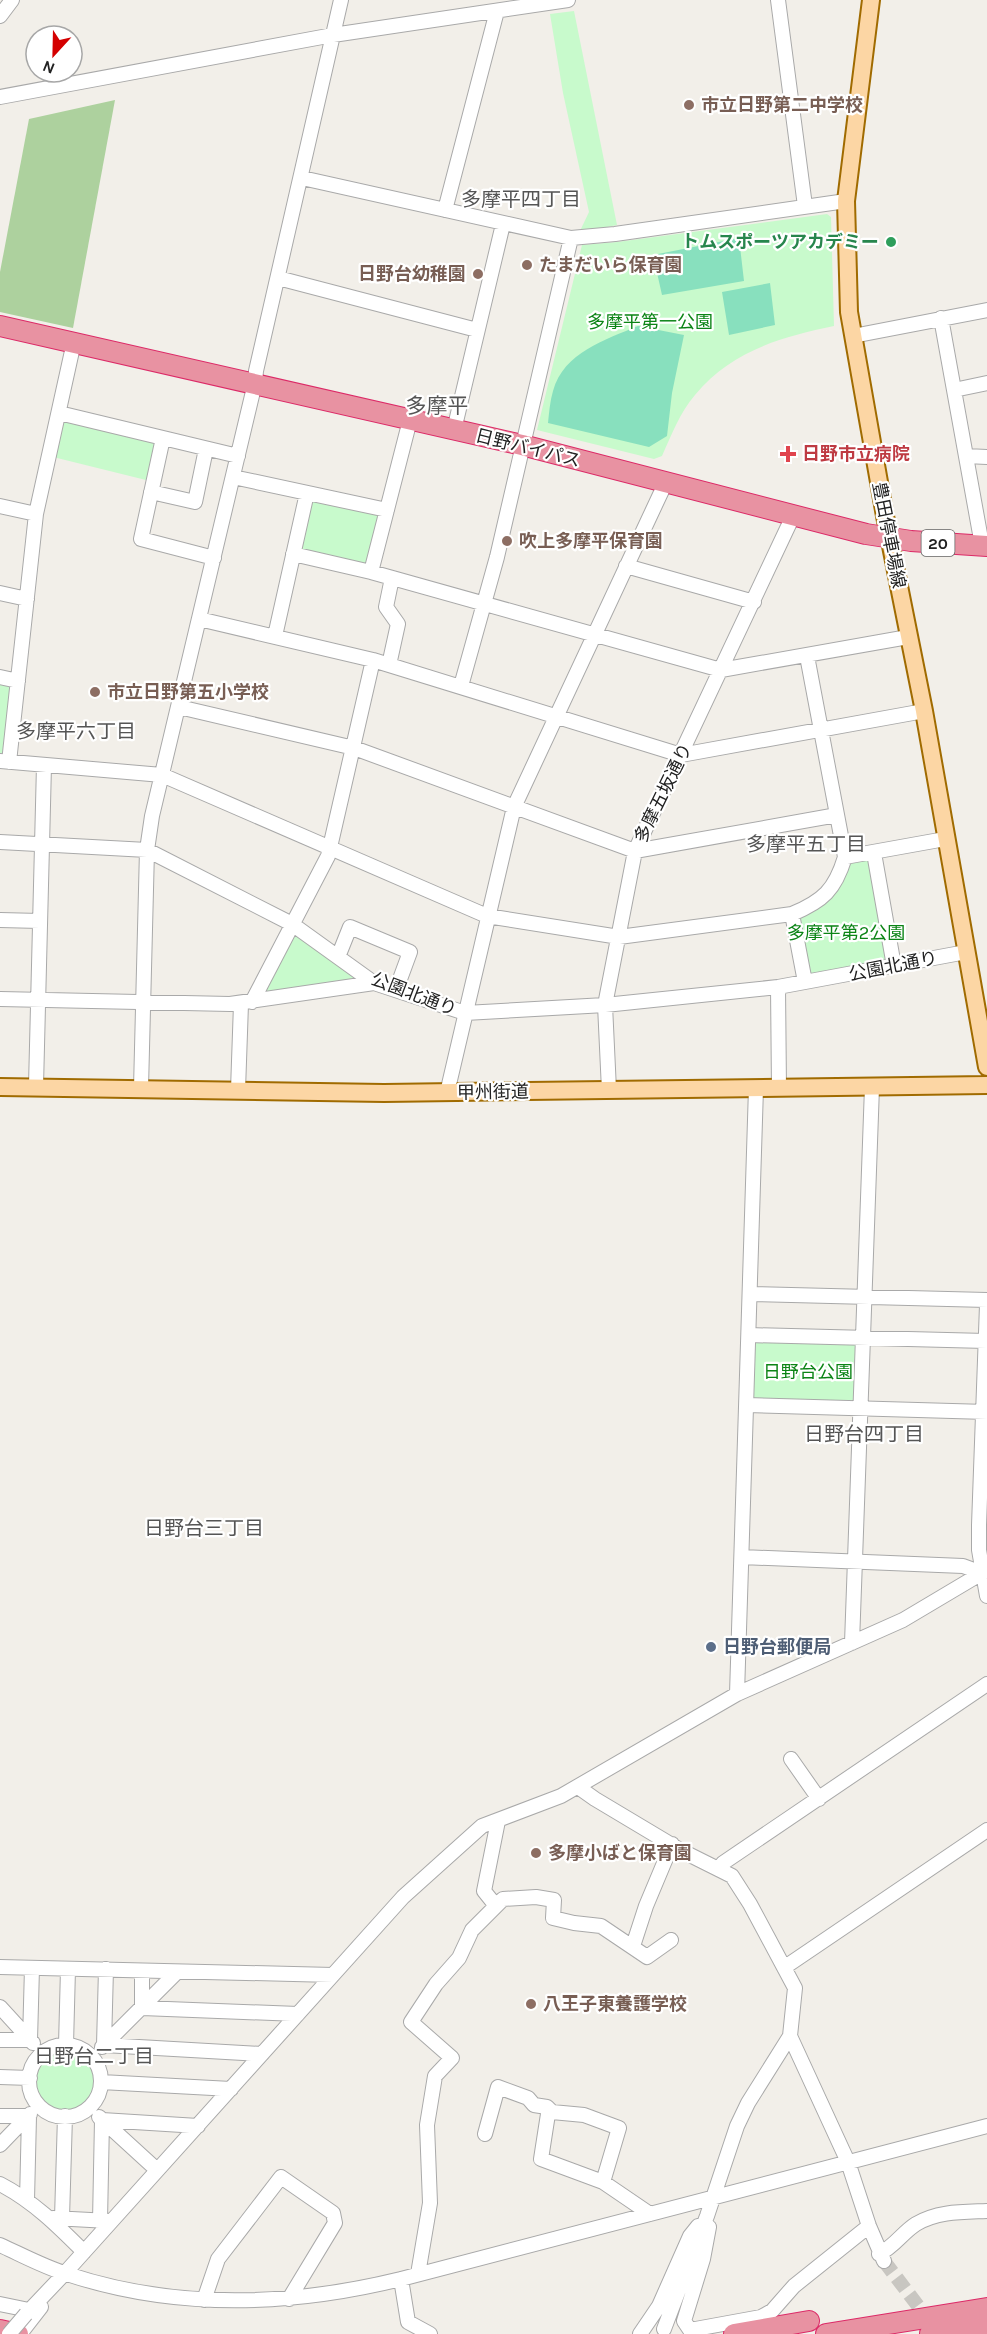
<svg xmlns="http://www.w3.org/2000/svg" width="987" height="2334" font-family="Karla,'Noto Sans JP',sans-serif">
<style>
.forest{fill:#add19e}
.park{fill:#c8facc}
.pitch{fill:#88e0be}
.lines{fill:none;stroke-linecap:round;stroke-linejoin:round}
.minor-tunnel{stroke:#c8c6c1;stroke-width:14;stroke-dasharray:14 7;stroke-linecap:butt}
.minor-casing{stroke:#a9a9a9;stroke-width:16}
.major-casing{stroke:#a06b00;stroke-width:20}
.highway-casing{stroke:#dc2a67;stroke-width:22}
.minor{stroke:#fff;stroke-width:14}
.major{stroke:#fcd6a4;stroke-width:16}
.highway{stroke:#e892a2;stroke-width:20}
.minor-bridge-casing{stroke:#a9a9a9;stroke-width:16;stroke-linecap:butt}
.minor-bridge{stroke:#fff;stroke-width:14}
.education-dot{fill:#8d6e63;stroke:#fff;stroke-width:2}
.leisure-dot{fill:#2e9e5b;stroke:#fff;stroke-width:2}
.health-dot{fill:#e0444e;stroke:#fff;stroke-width:2}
.service-dot{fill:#5c6f8a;stroke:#fff;stroke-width:2}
.labels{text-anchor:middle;stroke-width:4.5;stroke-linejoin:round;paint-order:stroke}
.shield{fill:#fff;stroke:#646464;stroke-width:1.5}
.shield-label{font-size:16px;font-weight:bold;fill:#222}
.education-label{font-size:18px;font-weight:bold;fill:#785e54;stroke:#fff;text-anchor:start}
.leisure-label{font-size:18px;font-weight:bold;fill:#27864d;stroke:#fff;text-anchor:end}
.park-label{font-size:18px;fill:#0c8416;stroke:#fff}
.street-label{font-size:18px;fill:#222;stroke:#fff}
.health-label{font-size:18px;font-weight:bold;fill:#be3a42;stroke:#fff;text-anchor:start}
.service-label{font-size:18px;font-weight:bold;fill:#4e5e75;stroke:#fff;text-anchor:start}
.neighbourhood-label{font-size:20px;fill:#555;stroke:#fff}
.quarter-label{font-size:21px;fill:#555;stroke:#fff}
</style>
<rect width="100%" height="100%" fill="#f2efe9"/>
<!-- forest -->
<path class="forest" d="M 115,100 L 73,328 L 0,312 L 0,272 L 29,119 Z"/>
<!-- park -->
<path class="park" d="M 574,11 L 617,225 L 579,233 L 589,212 L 563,93 L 550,14 Z
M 827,214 L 831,217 L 834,326 C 781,337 731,351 695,395 C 680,412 671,436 662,456 L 654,459 L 537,430 L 582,245 L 617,242 Z
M 59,413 L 163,438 L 154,482 L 49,456 Z
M 312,501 L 381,515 L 368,566 L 300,550 Z
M 0,679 L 11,680 L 4,755 L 0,754 Z
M 874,853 L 894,966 L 805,982 L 792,914 L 809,907 L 845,857 Z
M 293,932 L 364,982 L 262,996 Z
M 755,1335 L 863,1338 L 861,1408 L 752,1405 Z
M33 2081a31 31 0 1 1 62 0a31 31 0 1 1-62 0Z"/>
<!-- pitch -->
<path class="pitch" d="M 739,238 L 744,281 L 662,295 L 653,255 Z
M 770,283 L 775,325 L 729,335 L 722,292 Z
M 638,326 L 684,335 L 672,393 L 667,436 L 649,447 L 548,423 C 549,413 550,401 553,391 C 564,352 605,340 638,326 Z"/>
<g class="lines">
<!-- minor-tunnel -->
<path class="minor-tunnel" d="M 884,2261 L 931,2323"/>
<!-- minor casing -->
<g class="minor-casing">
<path id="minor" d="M 778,0 L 805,206
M 0,16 L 12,0
M 0,97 L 333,35 L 568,0
M 302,178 L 571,238 L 615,234 L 846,201
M 445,210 L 497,11
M 278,278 L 477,330
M 941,318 L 982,545
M 853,336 L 987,310
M 954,390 L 987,383
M 59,413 L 238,456
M 454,430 L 503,224
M 163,438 L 141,539 L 214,558
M 966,456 L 987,457
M 233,477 L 387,510
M 151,492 L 195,502 L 206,449
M 0,506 L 36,514
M 293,554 L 371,572 L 721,670 L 908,637
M 626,566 L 754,602
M 371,572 L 410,420
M 0,593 L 27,599
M 199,619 L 373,660 L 681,755 L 924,711
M 275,636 L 307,493
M 389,665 L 398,624 L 386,607 L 392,578
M 0,677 L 18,681
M 461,686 L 497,557 L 571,238
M 179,707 L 354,748 L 635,851 L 837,815
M 0,761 L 162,775 L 487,916 L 619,937 L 792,914 C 823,901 835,890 845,857 L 807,656
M 9,762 L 36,514 L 74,342
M 0,842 L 147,850 L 292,924 L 374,983 L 465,1013 L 605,1005 L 778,987 L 966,952
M 874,853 L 894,966
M 845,857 L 945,839
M 792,914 L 805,982
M 0,920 L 40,921
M 338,957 L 350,927 L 410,952 L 396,990
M 778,987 L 779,1088
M 0,999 L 230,1004 L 374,983
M 252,1002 L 328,856 L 373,660
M 36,1086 L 44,765
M 141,1088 L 147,850 L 152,816 L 255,383 L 256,371 L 341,0
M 238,1090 L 241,1004
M 609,1090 L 605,1005 L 635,851 L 793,516
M 447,1093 L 514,807 L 665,484
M 750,1294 L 987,1300
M 987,1305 L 979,1525 L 979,1550 L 987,1596
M 749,1335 L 986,1341
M 747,1405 L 987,1412
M 742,1557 L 963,1566 L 982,1573
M 852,1643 L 872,1087
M 737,1694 L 756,1088
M 791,1759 L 819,1799
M 578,1787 L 595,1799 L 682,1851 L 732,1876 L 750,1904 L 795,1988 L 790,2036 L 748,2103 L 737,2126 L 707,2216 L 664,2329
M 720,1869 L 723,1863 L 987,1684
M 496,1906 L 484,1891 L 498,1821
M 633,1946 L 646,1906 L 672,1844
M 0,1967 L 333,1975
M 785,1967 L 987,1830
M 106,1969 L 104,2045 L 262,2054
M 142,1971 L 142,2008 L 298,2014
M 0,2007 L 33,2043
M 790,2036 L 848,2162 L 869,2226 L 884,2261
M 0,2040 L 30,2040 L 32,1968
M 66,2045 L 68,1969
M29 2081a36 36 0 1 1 72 0a36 36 0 1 1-72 0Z
M 102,2047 L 177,1972
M 0,2077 L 30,2078
M 101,2082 L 231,2089
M 0,2116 L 29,2116 L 27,2200
M 99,2117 L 157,2170
M 485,2134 L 498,2087 L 528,2098 L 534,2105 L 547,2107 L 552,2112
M 0,2145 L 30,2114
M 603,2182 L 619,2128 L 584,2115 L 552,2112 L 548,2114 L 541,2159 L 603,2182 L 650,2214
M 0,2184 C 33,2201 58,2226 84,2252
M 53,2218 L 109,2221
M 62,2218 L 65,2116
M 100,2221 L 102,2120 L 198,2126
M 709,2227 L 703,2259 L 684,2321 L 690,2330 L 761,2317 L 772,2311 L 794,2286 L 869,2226
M 0,2245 C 22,2255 44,2267 67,2274 C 176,2310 291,2306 401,2279 L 987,2126
M 879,2254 C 894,2247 903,2232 916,2224 C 938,2211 963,2212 987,2211
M 418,2274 L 430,2203 L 427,2125 L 435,2076 L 452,2058 L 411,2022 L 436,1984 L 459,1958 L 472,1930 L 503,1899 L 536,1897 L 554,1900 L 553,1918 L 574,1923 L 601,1926 L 647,1957 L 671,1940
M 401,2279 L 408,2322 L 430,2334
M 204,2300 L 218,2259 L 281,2177 L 333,2213 L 335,2223 L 289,2299
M 0,2304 L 29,2310
M 26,2314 L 65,2273 L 403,1897 L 482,1826 L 561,1796 L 737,1694 L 903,1620 L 987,1570
M 20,2334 L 41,2307
M 640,2334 L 659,2306 L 690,2236 L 698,2226"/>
</g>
<!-- major casing -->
<g class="major-casing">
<path id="major" d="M 871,0 L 846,201 L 849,312 L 885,516 L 924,711 L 987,1067
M 0,1087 L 384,1093 L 987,1085"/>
</g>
<!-- highway casing -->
<g class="highway-casing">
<path id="highway" d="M 0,326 L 522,445 L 866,534 L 911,541 L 987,546
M 0,2330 L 18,2334
M 734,2334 L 809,2321
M 826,2334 L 987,2308
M 930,2334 L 987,2325"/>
</g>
<!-- minor -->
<use href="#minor" class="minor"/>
<!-- major -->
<use href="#major" class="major"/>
<!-- highway -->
<use href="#highway" class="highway"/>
<!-- minor-bridge casing -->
<g class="minor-bridge-casing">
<path id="minor-bridge" d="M 9,2334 L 26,2314"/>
</g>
<!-- minor-bridge -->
<use href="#minor-bridge" class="minor-bridge"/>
</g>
<!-- markers -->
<g class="education-dot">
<circle cx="689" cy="105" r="6"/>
<circle cx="527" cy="265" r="6"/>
<circle cx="478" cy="274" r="6"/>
<circle cx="507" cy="541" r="6"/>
<circle cx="95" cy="692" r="6"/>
<circle cx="536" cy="1853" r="6"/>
<circle cx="531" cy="2004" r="6"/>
</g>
<circle class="leisure-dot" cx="891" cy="242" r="6"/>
<path class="health-dot" d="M785 445h6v6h6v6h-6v6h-6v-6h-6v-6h6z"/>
<circle class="service-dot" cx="711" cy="1647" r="6"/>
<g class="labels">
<!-- shield labels -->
<rect class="shield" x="921.5" y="530" width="33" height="26" rx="4.5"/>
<g class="shield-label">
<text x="938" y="549">20</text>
</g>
<!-- education labels -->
<g class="education-label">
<text x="701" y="111">市立日野第二中学校</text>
<text x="539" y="271">たまだいら保育園</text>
<text x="466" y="280" text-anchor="end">日野台幼稚園</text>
<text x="519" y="547">吹上多摩平保育園</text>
<text x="107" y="698">市立日野第五小学校</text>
<text x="548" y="1859">多摩小ばと保育園</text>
<text x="543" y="2010">八王子東養護学校</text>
</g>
<!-- leisure labels -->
<g class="leisure-label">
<text x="879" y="248">トムスポーツアカデミー</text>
</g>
<!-- park labels -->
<g class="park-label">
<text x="650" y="328">多摩平第一公園</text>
<text x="846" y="939">多摩平第2公園</text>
<text x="808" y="1378">日野台公園</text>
</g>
<!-- street labels -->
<g class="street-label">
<text transform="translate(528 448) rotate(14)" y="6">日野バイパス</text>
<text transform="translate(889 535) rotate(79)" y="6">豊田停車場線</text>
<text transform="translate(663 793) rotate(-64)" y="6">多摩五坂通り</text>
<text transform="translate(893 966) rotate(-11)" y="6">公園北通り</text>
<text transform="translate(414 994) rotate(21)" y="6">公園北通り</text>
<text transform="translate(493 1092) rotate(-1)" y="6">甲州街道</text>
</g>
<!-- health labels -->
<g class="health-label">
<text x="802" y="460">日野市立病院</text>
</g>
<!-- service labels -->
<g class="service-label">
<text x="723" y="1653">日野台郵便局</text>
</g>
<!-- neighbourhood labels -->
<g class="neighbourhood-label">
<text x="521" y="206">多摩平四丁目</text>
<text x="76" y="738">多摩平六丁目</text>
<text x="806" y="851">多摩平五丁目</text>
<text x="864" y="1441">日野台四丁目</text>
<text x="204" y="1535">日野台三丁目</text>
<text x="94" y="2063">日野台二丁目</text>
</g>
<!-- quarter labels -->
<g class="quarter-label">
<text x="437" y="413">多摩平</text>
</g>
</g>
<!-- north arrow -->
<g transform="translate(54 54) rotate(202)"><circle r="28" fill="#ffffff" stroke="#a7a7a7" stroke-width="1.5"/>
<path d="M0-4.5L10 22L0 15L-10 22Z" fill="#d40000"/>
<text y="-9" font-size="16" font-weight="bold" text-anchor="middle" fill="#222222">N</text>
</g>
</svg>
